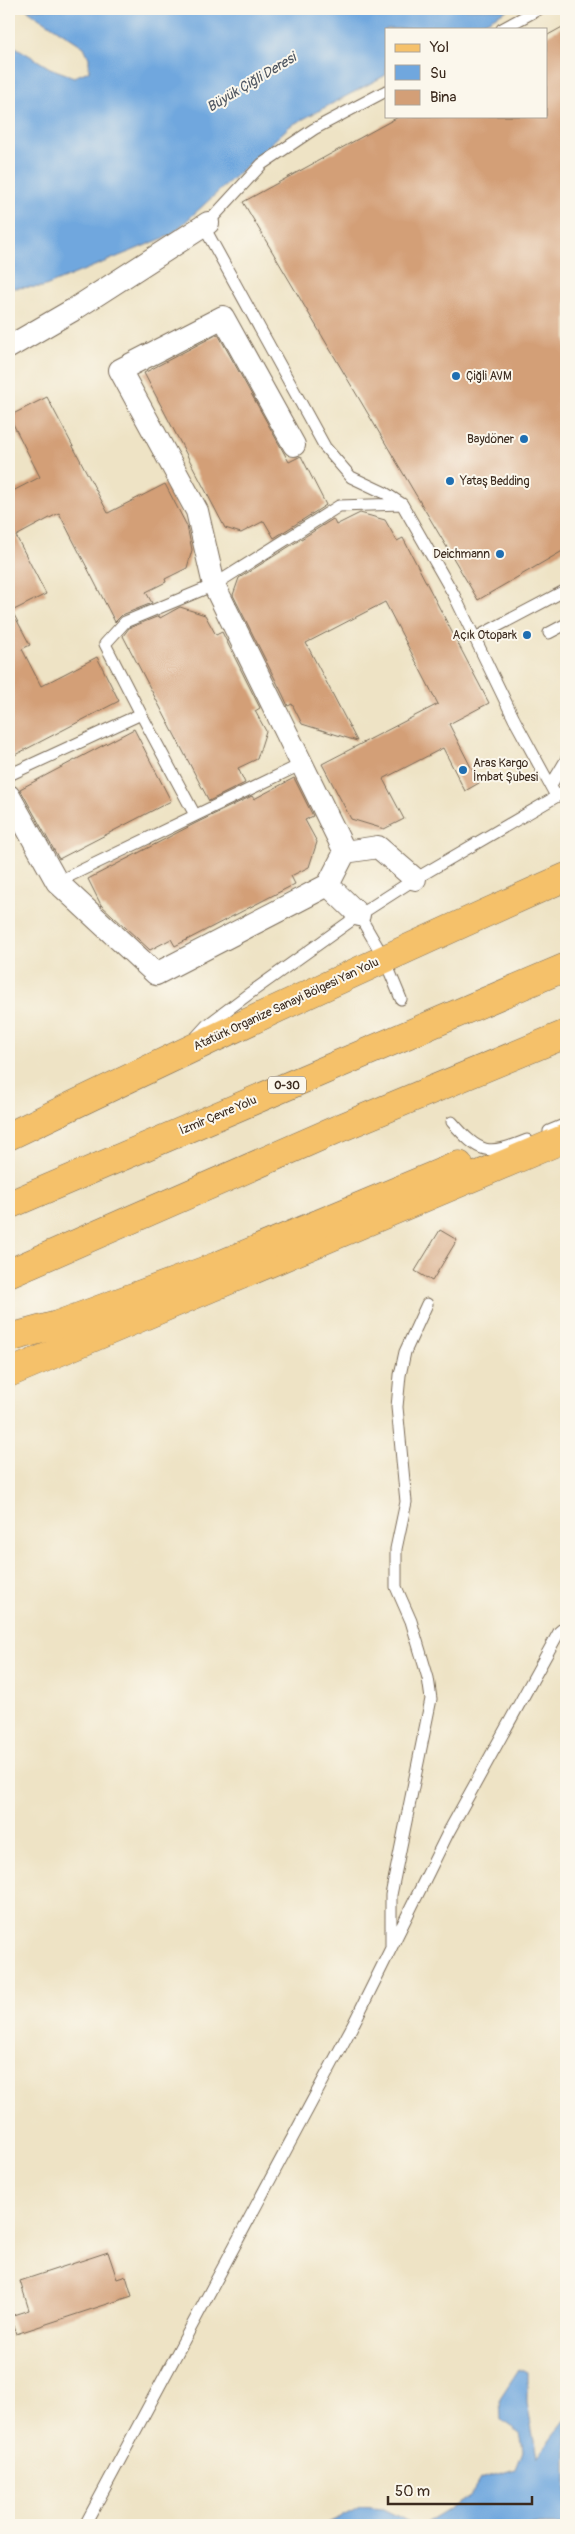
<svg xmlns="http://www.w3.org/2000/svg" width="575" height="2534" font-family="Pangolin,sans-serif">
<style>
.water{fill:#70a7de;stroke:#56687e}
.building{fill:#d39f77}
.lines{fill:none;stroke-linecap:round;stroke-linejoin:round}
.lane-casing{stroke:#7a6b58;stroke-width:13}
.street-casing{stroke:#7a6b58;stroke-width:24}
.primary-casing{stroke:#7a6b58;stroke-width:29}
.highway-casing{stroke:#7a6b58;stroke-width:29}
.lane{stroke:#fff;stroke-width:11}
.street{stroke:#fff;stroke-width:22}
.primary{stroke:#f5c16b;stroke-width:28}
.highway{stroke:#f5c16b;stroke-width:28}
.poi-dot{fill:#1f6fb2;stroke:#fbf7ec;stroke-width:2}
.labels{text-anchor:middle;stroke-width:4;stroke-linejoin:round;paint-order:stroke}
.shield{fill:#fbf7ec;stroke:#75685c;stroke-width:1}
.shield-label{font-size:11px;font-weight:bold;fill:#3b2a1e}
.poi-label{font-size:12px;fill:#3b2a1e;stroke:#fbf7ec;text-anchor:start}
.street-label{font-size:12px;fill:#3b2a1e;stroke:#fbf7ec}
.water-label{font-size:14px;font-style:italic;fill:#4e5661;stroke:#fbf7ec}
</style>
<rect width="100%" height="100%" fill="#fbf7ec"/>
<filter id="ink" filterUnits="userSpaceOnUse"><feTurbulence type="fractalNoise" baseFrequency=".02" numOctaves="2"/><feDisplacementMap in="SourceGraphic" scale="10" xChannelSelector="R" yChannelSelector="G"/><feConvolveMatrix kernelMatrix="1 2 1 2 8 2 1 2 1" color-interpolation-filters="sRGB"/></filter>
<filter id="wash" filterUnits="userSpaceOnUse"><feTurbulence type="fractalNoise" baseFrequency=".0096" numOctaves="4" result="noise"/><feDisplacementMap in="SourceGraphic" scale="20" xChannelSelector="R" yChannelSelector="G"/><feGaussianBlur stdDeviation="1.12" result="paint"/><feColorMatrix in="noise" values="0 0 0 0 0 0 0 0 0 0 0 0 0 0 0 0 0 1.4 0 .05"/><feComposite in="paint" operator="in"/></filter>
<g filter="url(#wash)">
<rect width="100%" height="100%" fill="#eee3c5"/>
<!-- water -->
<path class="water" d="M 26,9 L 509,9 L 472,29 L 386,29 L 386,75 L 290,126 L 171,235 L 43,287 L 9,288 L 9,43 L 50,68 L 74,77 L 89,71 L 89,58 L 84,47 Z
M 519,2369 L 527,2373 L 527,2403 L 537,2457 L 566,2419 L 566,2525 L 422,2525 L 470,2496 L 480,2479 L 516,2469 L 523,2451 L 520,2433 L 501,2420 L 500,2398 Z
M 361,2507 L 383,2509 L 415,2525 L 324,2525 Z"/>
<g id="blocks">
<!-- building -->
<path class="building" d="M 566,25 L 566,549 L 478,600 L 243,202 L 400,116 L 546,116 L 546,36 Z
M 218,334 L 289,462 L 301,456 L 326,505 L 274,538 L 264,521 L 241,533 L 225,528 L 144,373 Z
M 47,397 L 108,513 L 165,484 L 187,526 L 192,550 L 187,568 L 165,579 L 166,582 L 146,592 L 152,603 L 122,615 L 115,622 L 59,513 L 16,536 L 46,594 L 12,611 L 30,645 L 22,649 L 41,686 L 97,657 L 119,701 L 9,758 L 9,493 L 40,477 L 9,416 Z
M 360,513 L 385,520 L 397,541 L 403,538 L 489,703 L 449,724 L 479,783 L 465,791 L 443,748 L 383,779 L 404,819 L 384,829 L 351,819 L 322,764 L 438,704 L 385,602 L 306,643 L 357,741 L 302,724 L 292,704 L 288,706 L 283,695 L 233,595 L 239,578 L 333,519 L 336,525 Z
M 180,607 L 205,615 L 216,635 L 222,632 L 260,708 L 255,711 L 266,731 L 257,759 L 238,768 L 245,783 L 209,801 L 123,636 L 129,628 L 159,616 L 160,618 Z
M 134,729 L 171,801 L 59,859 L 20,789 Z
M 294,778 L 313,816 L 305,820 L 317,842 L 309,867 L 291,876 L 295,884 L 175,946 L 171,939 L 150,950 L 101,905 L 88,879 L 196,823 L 252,796 L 254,799 Z
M 440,1230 L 457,1240 L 432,1281 L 415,1271 Z
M 108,2252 L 117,2279 L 126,2276 L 132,2296 L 16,2334 L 10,2316 L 29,2310 L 20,2281 Z"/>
</g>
</g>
<g filter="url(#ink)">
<use href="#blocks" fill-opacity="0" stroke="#7a6b58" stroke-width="1"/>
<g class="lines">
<!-- lane casing -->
<g class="lane-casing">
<path id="lane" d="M 502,29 L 539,9
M 386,91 L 314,129 L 262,164 L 204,227 L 325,447 L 351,477 L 385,493 L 402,504 L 454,595 L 514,719 L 556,796
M 549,633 L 566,624
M 475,638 L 566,590
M 141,714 L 195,815
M 9,775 L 141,714 L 105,644 L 125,622 L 214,585 L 339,506 L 402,504
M 551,785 L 566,760
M 57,882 L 302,764
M 401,999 L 384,958 L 359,915 L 415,879 L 566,791
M 196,1037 L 206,1026 L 250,993 L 359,915
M 452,1122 C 480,1154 487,1156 527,1140
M 549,1131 L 566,1124
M 391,1946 L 391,1895 L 431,1699 L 428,1678 L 411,1621 L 396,1587 L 396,1549 L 406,1502 L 397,1407 L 400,1375 L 405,1352 L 427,1304
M 85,2525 L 354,2023 L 448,1833 L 559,1632 L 566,1626"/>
</g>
<!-- street casing -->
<g class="street-casing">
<path id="street" d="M 9,347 L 73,310 L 208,223
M 294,445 L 223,317 L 120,370 L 197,511 L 214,585 L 345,852
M 9,796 L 57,882 L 156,974 L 328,885
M 359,915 L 328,885 L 345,852 L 378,847 L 415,879"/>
</g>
<!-- primary casing -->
<g class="primary-casing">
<path id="primary" d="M 9,1136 C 193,1047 379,960 566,877
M 9,1373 L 566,1138"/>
</g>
<!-- highway casing -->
<g class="highway-casing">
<path id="highway" d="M 9,1205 L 566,967
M 9,1273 L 340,1128 L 566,1034
M 9,1338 L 57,1325 L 217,1266 L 459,1165"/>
</g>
<!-- lane -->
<use href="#lane" class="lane"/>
<!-- street -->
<use href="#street" class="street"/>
<!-- primary -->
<use href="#primary" class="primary"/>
<!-- highway -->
<use href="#highway" class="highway"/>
</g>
</g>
<!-- markers -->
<g class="poi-dot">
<circle cx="456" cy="376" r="5"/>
<circle cx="524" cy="439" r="5"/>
<circle cx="450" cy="481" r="5"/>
<circle cx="500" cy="554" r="5"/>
<circle cx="527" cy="635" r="5"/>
<circle cx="463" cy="770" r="5"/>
</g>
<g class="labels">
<!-- shield labels -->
<rect class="shield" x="268" y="1076.5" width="38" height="17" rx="4"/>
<g class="shield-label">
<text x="287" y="1089">O-30</text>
</g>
<!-- poi labels -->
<g class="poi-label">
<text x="466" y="380">Çiğli AVM</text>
<text x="514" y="443" text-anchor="end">Baydöner</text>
<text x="460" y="485">Yataş Bedding</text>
<text x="490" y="558" text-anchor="end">Deichmann</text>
<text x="517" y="639" text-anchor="end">Açık Otopark</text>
<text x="473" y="767">Aras Kargo<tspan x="473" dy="14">İmbat Şubesi</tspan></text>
</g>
<!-- street labels -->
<g class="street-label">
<text transform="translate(286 1004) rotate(-25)" y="4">Atatürk Organize Sanayi Bölgesi Yan Yolu</text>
<text transform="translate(218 1115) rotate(-23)" y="4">İzmir Çevre Yolu</text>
</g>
<!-- water labels -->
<g class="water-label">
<text transform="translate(251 82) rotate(-31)" y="5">Büyük Çiğli Deresi</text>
</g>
</g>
<!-- margin -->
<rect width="575" height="2534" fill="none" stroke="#fbf7ec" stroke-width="30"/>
<!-- legend -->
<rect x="385" y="28" width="162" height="90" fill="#fbf7ec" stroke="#aea59a"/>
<rect x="395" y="44" width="25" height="8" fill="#f5c16b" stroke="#aea59a"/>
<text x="430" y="52" font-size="15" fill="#3b2a1e">Yol</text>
<rect x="395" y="65" width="25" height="15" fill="#70a7de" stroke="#aea59a"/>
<text x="430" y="78" font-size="15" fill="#3b2a1e">Su</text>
<rect x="395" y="90" width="25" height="15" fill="#d39f77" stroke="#aea59a"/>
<text x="430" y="102" font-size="15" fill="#3b2a1e">Bina</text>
<!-- scale -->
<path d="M388 2496v8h144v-8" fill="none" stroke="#3b2a1e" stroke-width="2.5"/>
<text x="395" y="2496" font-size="15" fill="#3b2a1e" stroke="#fbf7ec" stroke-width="4" paint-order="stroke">50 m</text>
</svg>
